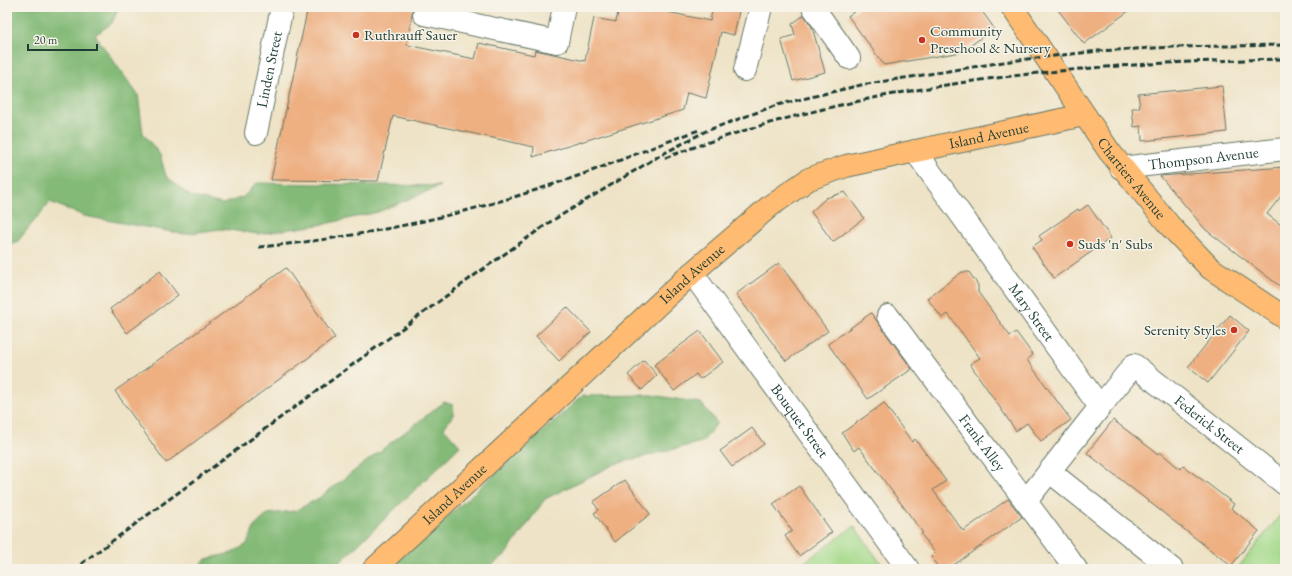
<svg xmlns="http://www.w3.org/2000/svg" width="1292" height="576" font-family="'EB Garamond',serif">
<style>
.green{fill:#a4da8b;stroke:#628c60}
.forest{fill:#83ba77;stroke:#517c56}
.building{fill:#eeaf81}
.lines{fill:none;stroke-linecap:round;stroke-linejoin:round}
.minor-casing{stroke:#677767;stroke-width:24}
.major-casing{stroke:#677767;stroke-width:24}
.minor{stroke:#fff;stroke-width:22}
.major{stroke:#febb71;stroke-width:22}
.rail{stroke:#1f3d34;stroke-width:3;stroke-dasharray:6 3;stroke-linecap:butt}
.poi-dot{fill:#c8321e;stroke:#f7f3e8;stroke-width:1.5}
.labels{text-anchor:middle;stroke-width:3;stroke-linejoin:round;paint-order:stroke}
.poi-label{font-size:15px;fill:#1f3d34;stroke:#f7f3e8;text-anchor:start}
.street-label{font-size:15px;fill:#1f3d34;stroke:#f7f3e8}
</style>
<rect width="100%" height="100%" fill="#f7f3e8"/>
<filter id="ink" filterUnits="userSpaceOnUse"><feTurbulence type="fractalNoise" baseFrequency=".025" numOctaves="2"/><feDisplacementMap in="SourceGraphic" scale="8" xChannelSelector="R" yChannelSelector="G"/><feConvolveMatrix kernelMatrix="1 2 1 2 8 2 1 2 1" color-interpolation-filters="sRGB"/></filter>
<filter id="wash" filterUnits="userSpaceOnUse"><feTurbulence type="fractalNoise" baseFrequency=".012" numOctaves="4" result="noise"/><feDisplacementMap in="SourceGraphic" scale="16" xChannelSelector="R" yChannelSelector="G"/><feGaussianBlur stdDeviation="0.9" result="paint"/><feColorMatrix in="noise" values="0 0 0 0 0 0 0 0 0 0 0 0 0 0 0 0 0 1.4 0 .05"/><feComposite in="paint" operator="in"/></filter>
<g filter="url(#wash)">
<rect width="100%" height="100%" fill="#eee3c6"/>
<!-- green -->
<path class="green" d="M 1285,509 L 1285,569 L 1237,569 Z
M 854,526 L 885,569 L 795,569 Z"/>
<!-- forest -->
<path class="forest" d="M 7,7 L 119,7 L 112,23 L 95,35 L 138,95 L 143,133 L 160,155 L 166,176 L 190,196 L 223,204 L 243,197 L 257,183 L 440,186 L 378,212 L 325,224 L 258,234 L 221,229 L 184,234 L 84,216 L 50,202 L 17,242 L 7,246 Z
M 652,395 L 701,403 L 717,423 L 702,442 L 615,464 L 545,499 L 506,554 L 487,569 L 389,569 L 582,396 Z
M 444,402 L 453,405 L 453,415 L 444,428 L 460,446 L 333,569 L 196,569 L 206,559 L 232,553 L 247,544 L 255,526 L 268,514 L 295,511 L 319,498 Z"/>
<g id="blocks">
<!-- building -->
<path class="building" d="M 308,7 L 413,7 L 407,45 L 475,59 L 479,43 L 534,55 L 535,50 L 585,61 L 594,18 L 616,22 L 619,7 L 644,7 L 710,21 L 713,7 L 740,7 L 734,35 L 721,32 L 706,98 L 687,93 L 683,110 L 533,157 L 534,147 L 393,116 L 378,181 L 271,180 Z
M 861,7 L 979,7 L 994,28 L 962,52 L 884,65 L 848,16 Z
M 1056,7 L 1134,7 L 1084,44 Z
M 804,15 L 812,27 L 825,72 L 793,81 L 781,39 L 795,35 L 792,24 Z
M 1222,86 L 1227,132 L 1142,141 L 1141,126 L 1134,127 L 1132,108 L 1140,108 L 1138,94 Z
M 1285,167 L 1285,191 L 1267,214 L 1285,228 L 1285,290 L 1206,230 L 1160,176 Z
M 845,192 L 864,218 L 833,242 L 811,212 L 826,198 Z
M 1088,205 L 1111,238 L 1054,278 L 1032,247 L 1042,240 L 1039,236 L 1078,209 L 1079,211 Z
M 779,263 L 828,331 L 786,361 L 736,294 Z
M 286,268 L 335,338 L 166,463 L 115,391 Z
M 160,271 L 178,295 L 127,333 L 110,309 Z
M 962,272 L 969,272 L 978,285 L 978,292 L 1010,336 L 1016,332 L 1033,355 L 1027,360 L 1071,420 L 1041,441 L 1027,423 L 1016,431 L 970,364 L 980,358 L 948,314 L 942,318 L 927,298 Z
M 567,307 L 591,332 L 559,361 L 536,336 Z
M 871,313 L 912,369 L 868,399 L 828,344 Z
M 1230,315 L 1249,331 L 1208,383 L 1188,367 Z
M 700,331 L 723,362 L 700,379 L 696,374 L 674,391 L 654,365 Z
M 644,360 L 657,375 L 642,390 L 628,375 Z
M 884,403 L 912,442 L 915,439 L 946,481 L 933,490 L 963,531 L 1008,499 L 1022,517 L 948,569 L 939,569 L 931,557 L 935,553 L 921,534 L 923,533 L 859,447 L 854,451 L 842,433 Z
M 1113,420 L 1158,454 L 1160,452 L 1180,469 L 1183,466 L 1208,484 L 1234,504 L 1231,508 L 1259,531 L 1231,566 L 1087,453 Z
M 752,428 L 764,444 L 732,467 L 720,451 Z
M 625,480 L 650,514 L 615,542 L 594,513 L 599,510 L 593,502 Z
M 799,486 L 832,532 L 799,556 L 785,536 L 792,531 L 773,504 Z"/>
</g>
</g>
<g filter="url(#ink)">
<use href="#blocks" fill-opacity="0" stroke="#677767" stroke-width="1"/>
<g class="lines">
<!-- minor casing -->
<g class="minor-casing">
<g id="minor">
<path d="M 426,7 L 424,14 L 557,42 L 564,7"/>
<path d="M 813,7 L 849,58"/>
<path d="M 745,70 L 761,7"/>
<path id="s1" d="M 256,133 L 282,7"/>
<path id="s2" d="M 915,151 L 1100,407 L 1026,501"/>
<path id="s3" d="M 1121,168 L 1285,149"/>
<path id="s4" d="M 692,273 L 908,569"/>
<path id="s5" d="M 888,316 L 1076,569"/>
<path id="s6" d="M 1100,407 L 1134,365 L 1285,484"/>
<path d="M 1049,471 L 1172,569"/>
</g>
</g>
<!-- major casing -->
<g class="major-casing">
<g id="major">
<path id="s7" d="M 1012,7 L 1109,151 L 1170,226 L 1210,268 L 1285,318"/>
<path id="s8" d="M 374,569 L 692,273 L 770,206 L 809,179 L 846,166 L 1084,115"/>
</g>
</g>
<!-- minor -->
<use href="#minor" class="minor"/>
<!-- major -->
<use href="#major" class="major"/>
<!-- rail -->
<path class="rail" d="M 665,158 C 861,82 1076,63 1285,59
M 259,247 C 358,238 457,217 551,185 C 601,169 649,148 699,130
M 74,569 L 479,272 L 550,222 L 659,156 L 706,131 L 777,105 L 861,85 L 1010,61 L 1098,51 L 1173,47 L 1285,45"/>
</g>
</g>
<!-- markers -->
<g class="poi-dot">
<circle cx="356" cy="35" r="4"/>
<circle cx="922" cy="40" r="4"/>
<circle cx="1070" cy="244" r="4"/>
<circle cx="1234" cy="330" r="4"/>
</g>
<g class="labels">
<!-- poi labels -->
<g class="poi-label">
<text x="930" y="36">Community<tspan x="930" dy="17">Preschool &amp; Nursery</tspan></text>
<text x="364" y="40">Ruthrauff Sauer</text>
<text x="1078" y="249">Suds 'n' Subs</text>
<text x="1226" y="335" text-anchor="end">Serenity Styles</text>
</g>
<!-- street labels -->
<g class="street-label">
<text dy="5" stroke="none"><textPath href="#s1" startOffset="65">Linden Street</textPath></text>
<text dy="5" stroke="none"><textPath href="#s8" startOffset="770">Island Avenue</textPath></text>
<text dy="5" stroke="none"><textPath href="#s3" startOffset="83">Thompson Avenue</textPath></text>
<text dy="5" stroke="none"><textPath href="#s7" startOffset="209">Chartiers Avenue</textPath></text>
<text dy="5" stroke="none"><textPath href="#s8" startOffset="434">Island Avenue</textPath></text>
<text dy="5" stroke="none"><textPath href="#s2" startOffset="199">Mary Street</textPath></text>
<text dy="5" stroke="none"><textPath href="#s4" startOffset="183">Bouquet Street</textPath></text>
<text dy="5" stroke="none"><textPath href="#s6" startOffset="150">Federick Street</textPath></text>
<text dy="5" stroke="none"><textPath href="#s5" startOffset="158">Frank Alley</textPath></text>
<text dy="5" stroke="none"><textPath href="#s8" startOffset="110">Island Avenue</textPath></text>
</g>
</g>
<!-- margin -->
<rect width="1292" height="576" fill="none" stroke="#f7f3e8" stroke-width="24"/>
<!-- scale -->
<path d="M28 44v6h69v-6" fill="none" stroke="#1f3d34" stroke-width="2"/>
<text x="34" y="44" font-size="12" fill="#1f3d34" stroke="#f7f3e8" stroke-width="3" paint-order="stroke">20 m</text>
</svg>
